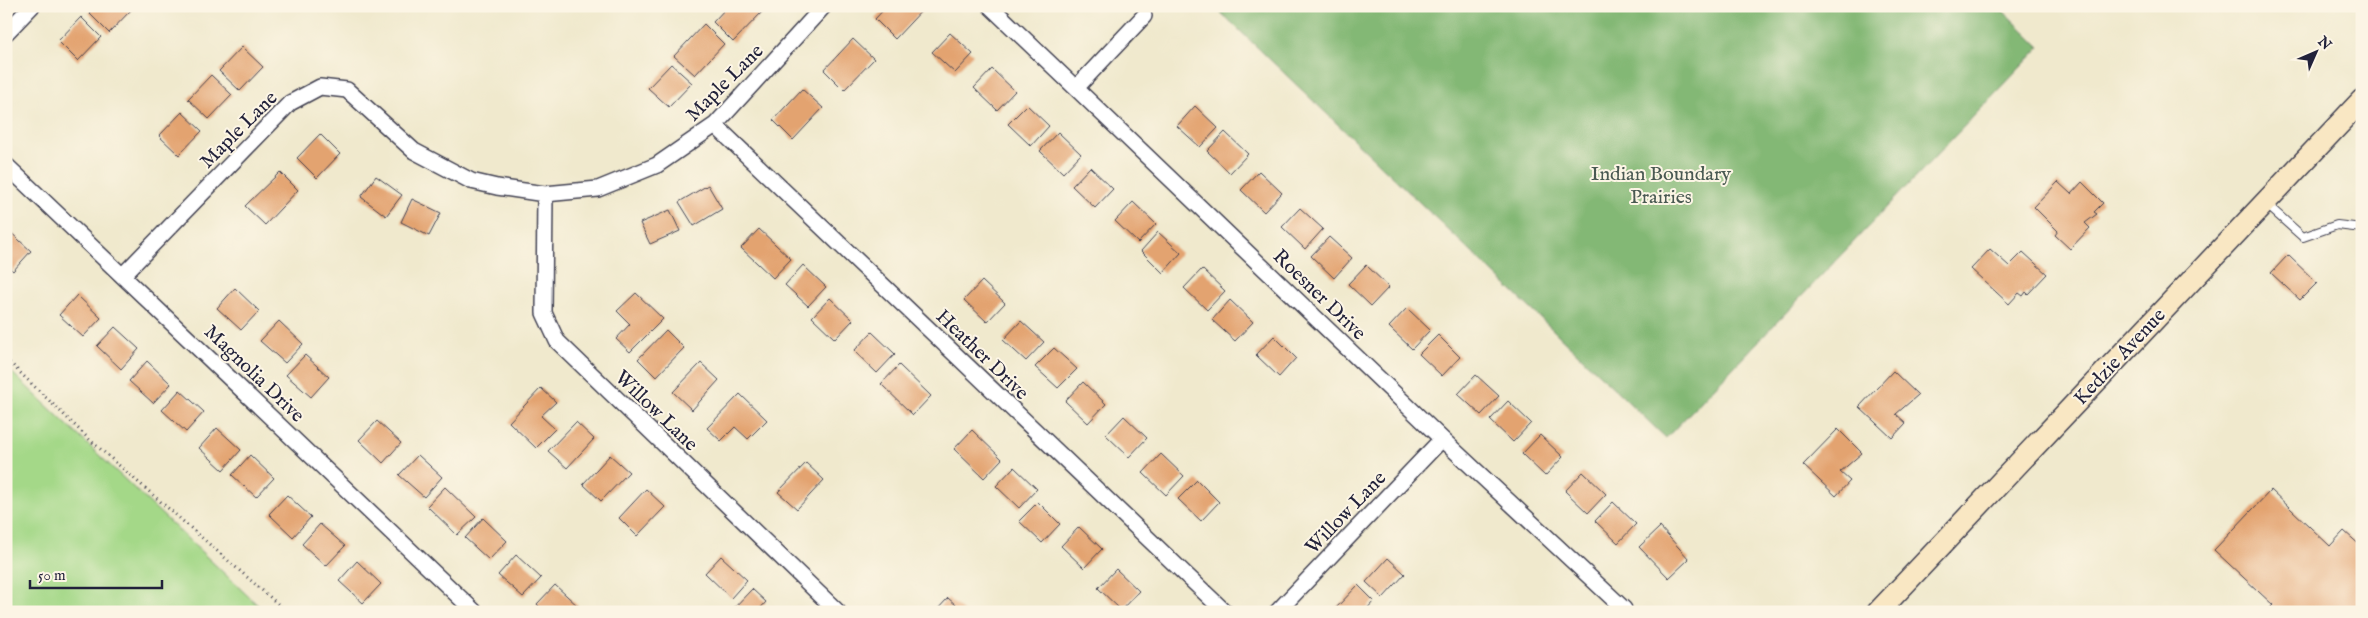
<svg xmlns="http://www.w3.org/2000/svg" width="2368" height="618" font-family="'IM FELL English',serif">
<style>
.green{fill:#a4d888;stroke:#637d62}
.forest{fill:#83b874;stroke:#526d58}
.building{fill:#e3a370}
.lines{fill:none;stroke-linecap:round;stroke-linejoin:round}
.lane-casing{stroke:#414051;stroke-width:10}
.street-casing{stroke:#414051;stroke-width:18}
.secondary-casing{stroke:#414051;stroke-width:24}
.path{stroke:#414051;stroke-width:3;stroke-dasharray:1 4;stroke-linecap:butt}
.lane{stroke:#fff;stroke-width:8}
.street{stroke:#fff;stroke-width:15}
.secondary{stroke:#f9e7c3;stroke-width:21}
.labels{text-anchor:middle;stroke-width:4;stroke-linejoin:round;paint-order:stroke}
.street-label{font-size:20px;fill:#22223b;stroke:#fcf5e5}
.park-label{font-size:20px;fill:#495952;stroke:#fcf5e5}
</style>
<rect width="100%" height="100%" fill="#fcf5e5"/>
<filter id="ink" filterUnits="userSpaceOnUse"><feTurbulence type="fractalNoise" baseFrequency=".02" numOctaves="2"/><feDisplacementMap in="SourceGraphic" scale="10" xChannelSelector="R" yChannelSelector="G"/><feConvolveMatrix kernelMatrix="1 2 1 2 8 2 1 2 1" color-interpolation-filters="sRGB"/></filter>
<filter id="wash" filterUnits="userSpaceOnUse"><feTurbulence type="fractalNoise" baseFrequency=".0096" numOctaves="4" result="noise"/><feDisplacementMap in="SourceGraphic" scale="20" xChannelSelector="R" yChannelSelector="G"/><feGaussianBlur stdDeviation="1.12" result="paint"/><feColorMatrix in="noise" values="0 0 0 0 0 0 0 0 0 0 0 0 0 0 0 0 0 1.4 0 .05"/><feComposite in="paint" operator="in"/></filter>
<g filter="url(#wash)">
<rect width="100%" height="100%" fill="#f0e9cd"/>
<!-- green -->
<path class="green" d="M 6,367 L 265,612 L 6,612 Z"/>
<!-- forest -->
<path class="forest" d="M 1214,6 L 1998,6 L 2040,47 L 1666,438 Z"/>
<g id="blocks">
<!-- building -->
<path class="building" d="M 95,6 L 130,6 L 132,9 L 109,33 L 89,13 Z
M 728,6 L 759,6 L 763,11 L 733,42 L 713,22 Z
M 887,6 L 924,6 L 925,7 L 895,39 L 875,19 Z
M 81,17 L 101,37 L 78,61 L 58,41 Z
M 704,24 L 724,44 L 695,75 L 674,56 Z
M 950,33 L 973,54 L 955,73 L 932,52 Z
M 853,39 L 874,59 L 844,90 L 824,70 Z
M 242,47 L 263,67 L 240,91 L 219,71 Z
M 671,64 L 692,83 L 669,107 L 648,88 Z
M 992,69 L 1015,91 L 997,110 L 974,88 Z
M 211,75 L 232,95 L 209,119 L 188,99 Z
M 802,89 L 823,108 L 793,140 L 773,120 Z
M 1027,105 L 1049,126 L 1031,146 L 1008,124 Z
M 1195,106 L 1218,128 L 1200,147 L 1177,126 Z
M 182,112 L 202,131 L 179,155 L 159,136 Z
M 1058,132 L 1081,154 L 1063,173 L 1040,151 Z
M 1225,132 L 1248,154 L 1230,173 L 1207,151 Z
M 320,134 L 340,154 L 317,178 L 297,158 Z
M 1090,167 L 1113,189 L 1095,208 L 1072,186 Z
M 1259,171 L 1282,193 L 1264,212 L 1241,190 Z
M 280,172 L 298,190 L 265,225 L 245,206 Z
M 376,176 L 402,195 L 386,216 L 361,197 Z
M 2058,182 L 2071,194 L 2082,182 L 2103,203 L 2094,212 L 2097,214 L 2085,223 L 2090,228 L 2070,249 L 2055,235 L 2058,231 L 2034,207 Z
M 708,185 L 722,209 L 694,226 L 679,202 Z
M 412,199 L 441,213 L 429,236 L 401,222 Z
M 1133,202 L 1156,224 L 1138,243 L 1115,221 Z
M 1300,208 L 1323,229 L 1305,249 L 1282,227 Z
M 670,210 L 680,231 L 650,244 L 640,223 Z
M 7,229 L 31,251 L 13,271 L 6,265 Z
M 759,229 L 791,259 L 773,278 L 741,248 Z
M 1158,232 L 1181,253 L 1163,273 L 1141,251 Z
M 1329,237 L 1352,258 L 1334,278 L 1311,256 Z
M 1990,249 L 2009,266 L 2023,252 L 2047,274 L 2028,294 L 2026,292 L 2023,296 L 2019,293 L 2009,304 L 1971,269 Z
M 2288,255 L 2317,283 L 2300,300 L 2271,273 Z
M 803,265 L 826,287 L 808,306 L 785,285 Z
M 1366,265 L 1389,287 L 1371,306 L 1348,284 Z
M 1202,269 L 1225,291 L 1207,310 L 1184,288 Z
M 982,281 L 1005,303 L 987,322 L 964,300 Z
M 235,288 L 259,311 L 241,330 L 217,308 Z
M 636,293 L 663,319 L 630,352 L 616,339 L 630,324 L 617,311 Z
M 77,295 L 101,318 L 83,337 L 59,315 Z
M 830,298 L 853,320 L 835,339 L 812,317 Z
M 1230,300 L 1253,322 L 1235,341 L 1212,320 Z
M 1407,308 L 1430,330 L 1412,349 L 1389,327 Z
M 279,321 L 303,344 L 285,363 L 260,341 Z
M 1021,321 L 1044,342 L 1026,361 L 1003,340 Z
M 115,327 L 139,349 L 121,369 L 97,346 Z
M 666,330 L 684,348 L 656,377 L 638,359 Z
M 872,332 L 895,354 L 877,373 L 854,351 Z
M 1438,335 L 1460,357 L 1442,376 L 1419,354 Z
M 1274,336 L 1296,358 L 1279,377 L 1256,355 Z
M 1054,348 L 1077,369 L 1058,388 L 1035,367 Z
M 305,355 L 329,377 L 311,397 L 286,375 Z
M 147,361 L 171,384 L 153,403 L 129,381 Z
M 701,363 L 719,380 L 692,410 L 673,392 Z
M 899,365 L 931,396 L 913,415 L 881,384 Z
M 1893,371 L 1918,395 L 1896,414 L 1906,423 L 1892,438 L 1859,407 Z
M 1476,375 L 1499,396 L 1481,415 L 1458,394 Z
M 1083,382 L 1106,404 L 1088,423 L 1065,401 Z
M 541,388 L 556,402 L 541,416 L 555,429 L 536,448 L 509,422 Z
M 180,390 L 204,412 L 186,432 L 162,410 Z
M 740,394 L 767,420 L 748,439 L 735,427 L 721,441 L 707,428 Z
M 1508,401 L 1531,423 L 1513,442 L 1490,420 Z
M 1124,416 L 1147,438 L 1129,457 L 1106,435 Z
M 377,421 L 401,443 L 383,463 L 359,440 Z
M 576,422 L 594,439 L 567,468 L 548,451 Z
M 217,428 L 241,450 L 223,470 L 199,448 Z
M 1838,429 L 1862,453 L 1840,472 L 1850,481 L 1836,496 L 1803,465 Z
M 972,430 L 1002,459 L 984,478 L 954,449 Z
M 1540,435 L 1563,457 L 1545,476 L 1522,454 Z
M 1161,454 L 1184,476 L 1166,495 L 1143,473 Z
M 250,455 L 274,478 L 256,497 L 232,475 Z
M 418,455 L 442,477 L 424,497 L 399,475 Z
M 610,455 L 629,472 L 601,501 L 583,484 Z
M 806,463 L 824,480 L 797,509 L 778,492 Z
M 1014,467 L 1037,489 L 1019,508 L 996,486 Z
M 1583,472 L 1606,494 L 1588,513 L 1565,491 Z
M 1197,480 L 1219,502 L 1201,521 L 1178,499 Z
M 445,487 L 476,517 L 457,535 L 427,506 Z
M 646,489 L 665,507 L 637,536 L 619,518 Z
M 2271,490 L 2330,546 L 2344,531 L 2362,547 L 2362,612 L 2266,612 L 2273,605 L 2214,550 Z
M 287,495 L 311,517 L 293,537 L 269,514 Z
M 1038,502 L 1060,524 L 1042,543 L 1019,521 Z
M 1613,502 L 1636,524 L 1618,543 L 1595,521 Z
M 483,518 L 507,541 L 489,560 L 465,538 Z
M 320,524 L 345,546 L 326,566 L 302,544 Z
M 1079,527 L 1102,549 L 1084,568 L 1061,546 Z
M 1660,527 L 1689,559 L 1669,578 L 1639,547 Z
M 516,555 L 541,578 L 523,597 L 498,575 Z
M 721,556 L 747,580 L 731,598 L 705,573 Z
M 1388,558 L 1405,574 L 1383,598 L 1366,582 Z
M 357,561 L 381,584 L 363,603 L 339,581 Z
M 1116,569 L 1139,591 L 1121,610 L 1098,588 Z
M 555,585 L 579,607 L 575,612 L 544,612 L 537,604 Z
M 1358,585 L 1374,601 L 1364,612 L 1338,612 L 1335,609 Z
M 752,589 L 766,602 L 757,612 L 730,612 Z
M 948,598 L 964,612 L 935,612 Z"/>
</g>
</g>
<g filter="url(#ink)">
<use href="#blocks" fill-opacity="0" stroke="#414051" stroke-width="1"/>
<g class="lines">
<!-- lane casing -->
<g class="lane-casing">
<path id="lane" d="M 2265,203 L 2303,237 L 2337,225 L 2362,228"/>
</g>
<!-- street casing -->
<g class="street-casing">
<path id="street" d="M 990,6 L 1442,439 L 1624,609 L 1621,612
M 6,33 L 32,6
M 1076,88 L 1144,16
M 715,125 L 1225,612
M 6,165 L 475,612
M 545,194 L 544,313 L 557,341 L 838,612
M 123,275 L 290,103 L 320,87 L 347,90 L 414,151 L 471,181 L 497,187 L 545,194 L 598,189 L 657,165 L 715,125 L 824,6
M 1277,612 L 1442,439"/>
</g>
<!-- secondary casing -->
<g class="secondary-casing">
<path id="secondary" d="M 1878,612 L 2362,100"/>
</g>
<!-- path -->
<path class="path" d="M 6,359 L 90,440 L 287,612"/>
<!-- lane -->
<use href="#lane" class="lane"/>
<!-- street -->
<use href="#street" class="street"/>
<!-- secondary -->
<use href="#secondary" class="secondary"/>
</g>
</g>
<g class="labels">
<!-- street labels -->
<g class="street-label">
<text transform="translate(724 82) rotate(-45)" y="7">Maple Lane</text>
<text transform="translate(238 129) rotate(-45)" y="7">Maple Lane</text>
<text transform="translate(1320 294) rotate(44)" y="7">Roesner Drive</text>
<text transform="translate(983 354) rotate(44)" y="7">Heather Drive</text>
<text transform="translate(2119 356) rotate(-47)" y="7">Kedzie Avenue</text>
<text transform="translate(255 373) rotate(44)" y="7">Magnolia Drive</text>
<text transform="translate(657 410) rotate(44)" y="7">Willow Lane</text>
<text transform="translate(1345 512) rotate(-46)" y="7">Willow Lane</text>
</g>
<!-- park labels -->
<g class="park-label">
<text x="1661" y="180">Indian Boundary<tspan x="1661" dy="23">Prairies</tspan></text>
</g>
</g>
<!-- margin -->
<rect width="2368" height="618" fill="none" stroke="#fcf5e5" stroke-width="25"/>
<!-- north arrow -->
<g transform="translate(2316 52) rotate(45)" stroke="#fcf5e5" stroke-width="4" paint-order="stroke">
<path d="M0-4L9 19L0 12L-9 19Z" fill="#22223b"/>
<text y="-8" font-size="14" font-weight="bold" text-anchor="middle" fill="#22223b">N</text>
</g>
<!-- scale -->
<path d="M30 580v8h132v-8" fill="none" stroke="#22223b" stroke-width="2.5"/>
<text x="38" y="580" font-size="15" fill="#22223b" stroke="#fcf5e5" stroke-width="4" paint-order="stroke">50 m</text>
</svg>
